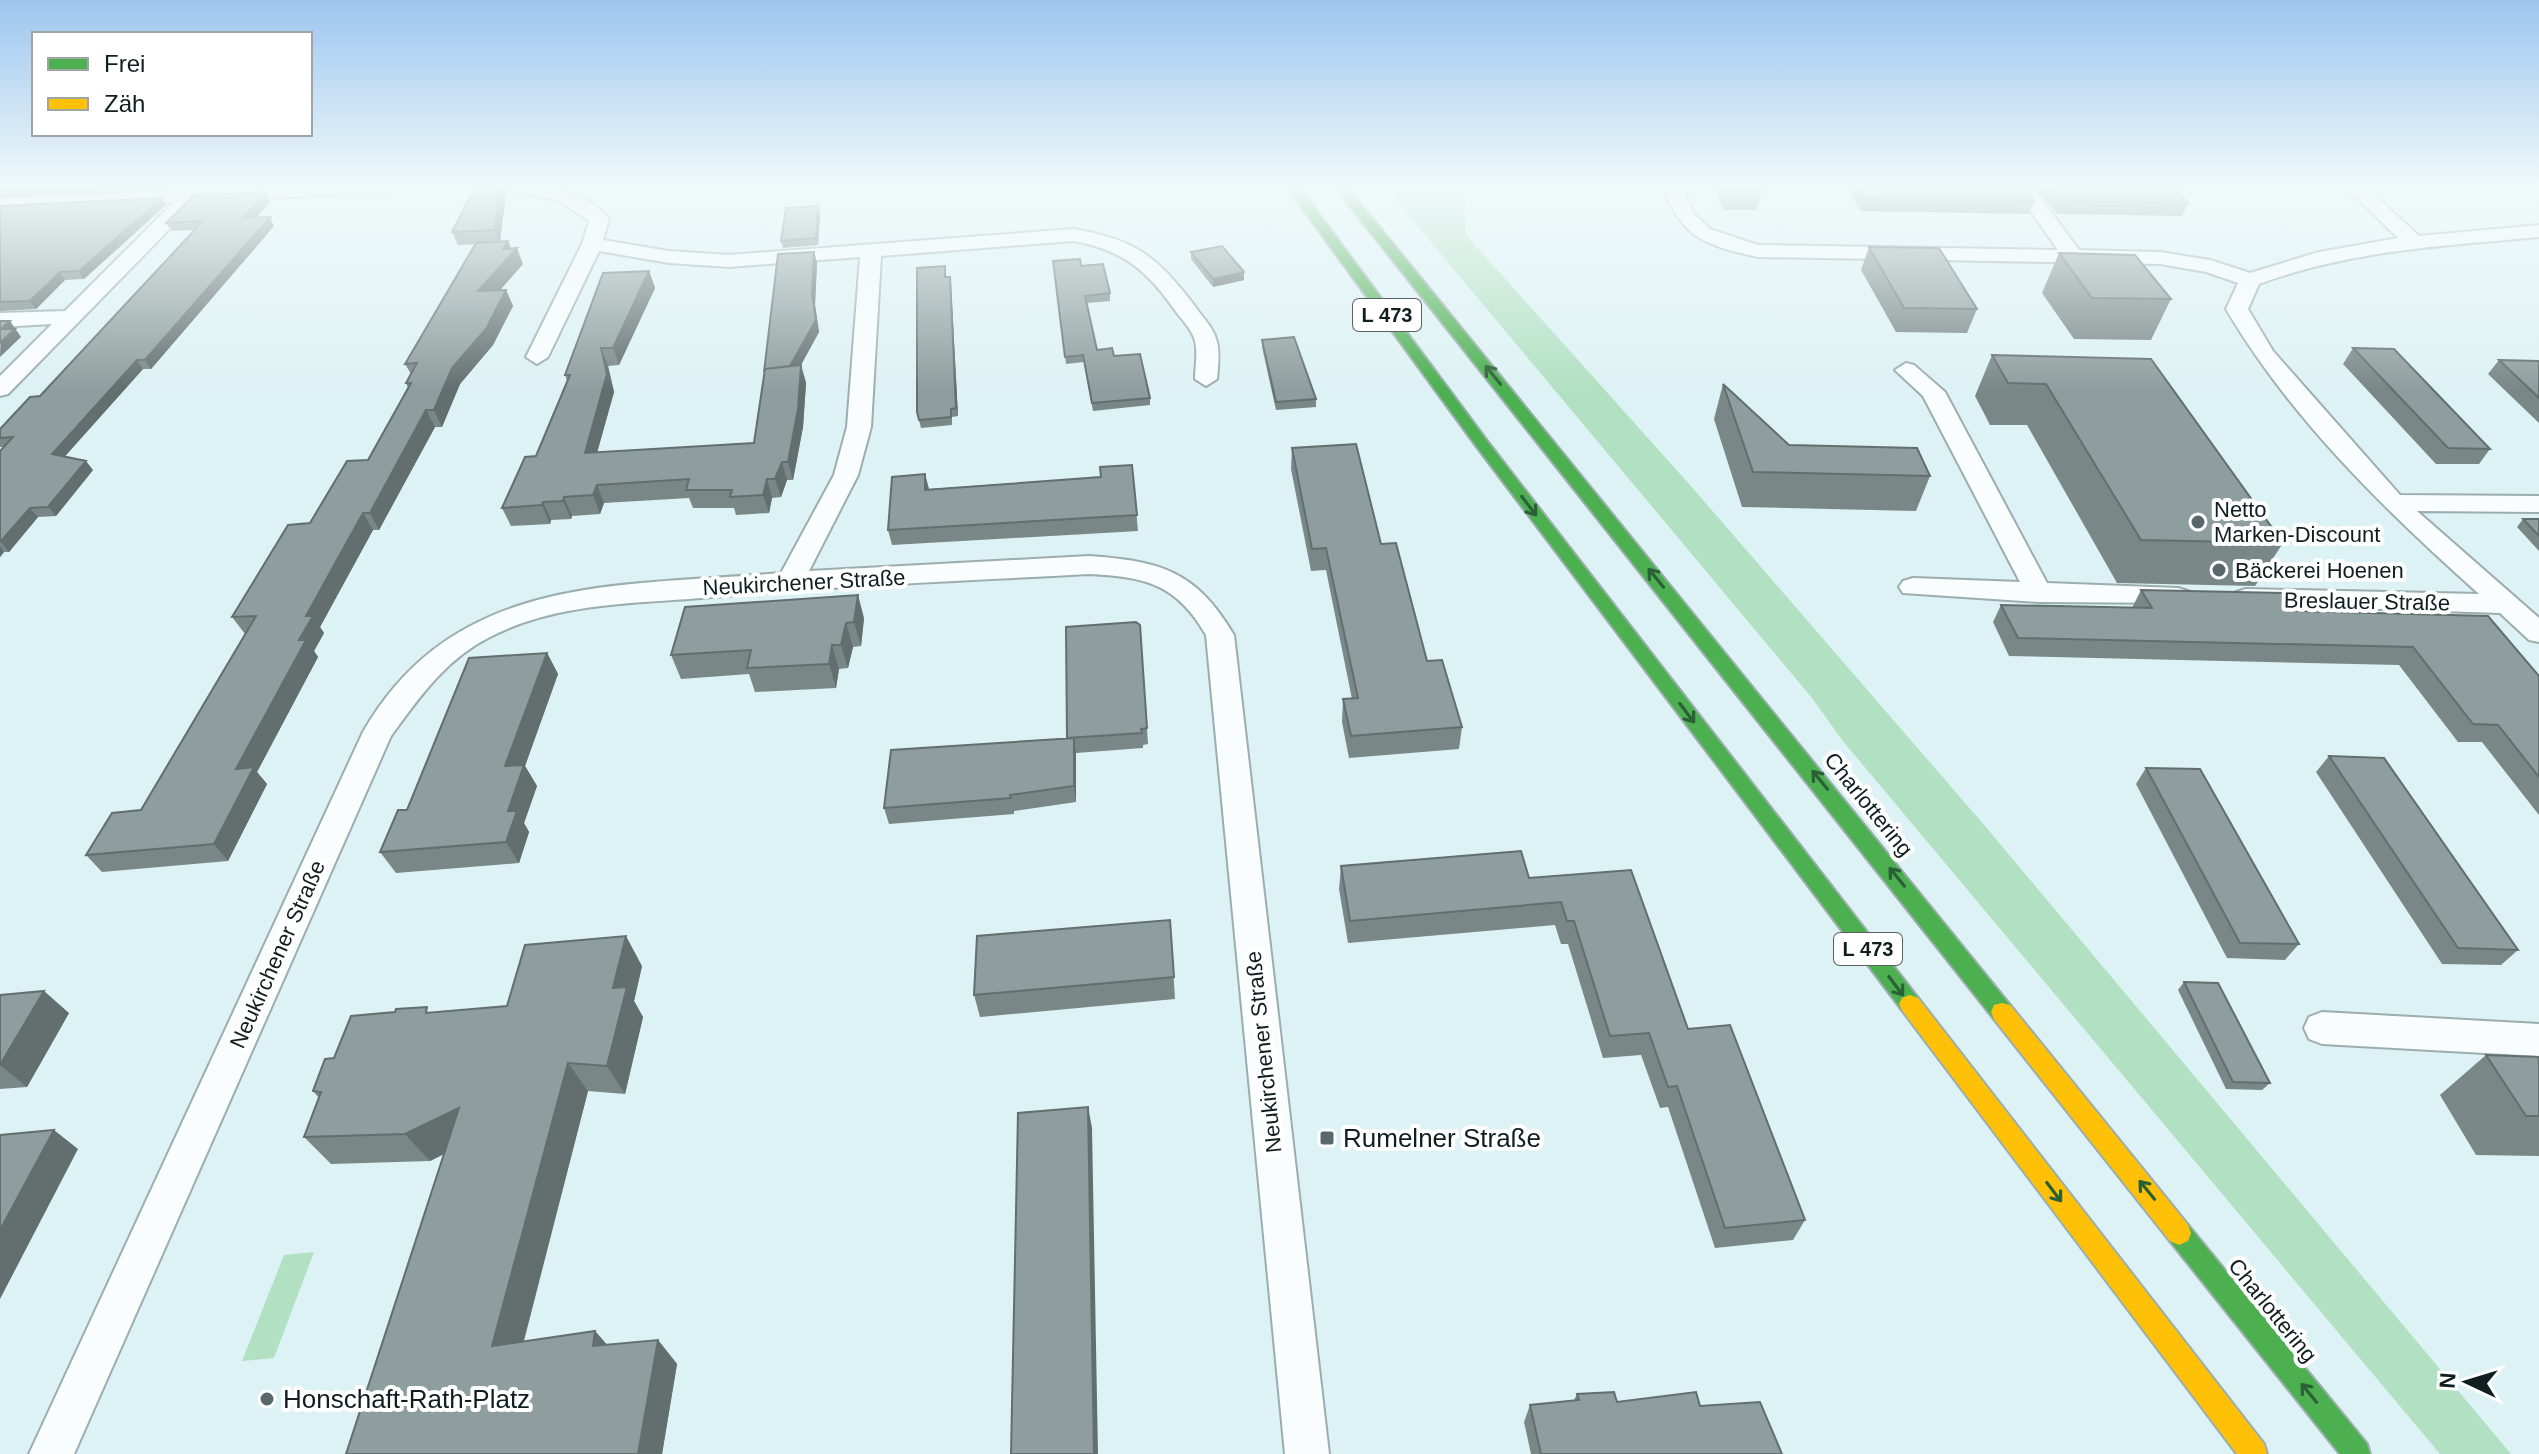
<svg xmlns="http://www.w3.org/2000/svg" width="2539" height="1454" font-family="Helvetica,sans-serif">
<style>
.green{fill:#b2e0c2}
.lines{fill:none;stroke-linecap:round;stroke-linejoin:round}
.street-casing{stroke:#9cadae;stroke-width:4}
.fast-casing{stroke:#9cadae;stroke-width:4}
.slow-casing{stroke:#9cadae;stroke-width:4}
.street{fill:#fafdfd;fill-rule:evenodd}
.fast{fill:#4caf50;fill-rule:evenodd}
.slow{fill:#ffc107;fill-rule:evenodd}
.wall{fill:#7a8787}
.shaded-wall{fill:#636e6e}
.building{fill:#8e9d9d;stroke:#636e6e;stroke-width:2}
.oneway{stroke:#2b5f36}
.poi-dot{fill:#58686a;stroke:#fff;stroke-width:3}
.labels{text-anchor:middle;stroke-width:8;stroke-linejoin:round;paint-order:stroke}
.shield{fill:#fff;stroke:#586263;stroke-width:2}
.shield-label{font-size:20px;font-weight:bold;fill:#101e20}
.poi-label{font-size:22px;fill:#101e20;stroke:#fff;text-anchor:start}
.street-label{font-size:22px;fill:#101e20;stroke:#fff}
.near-poi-label{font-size:26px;fill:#101e20;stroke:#fff;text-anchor:start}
</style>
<rect width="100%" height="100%" fill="#ddf2f4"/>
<!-- green -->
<path class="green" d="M 1389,186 L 1464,186 L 1466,235 L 1690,485 L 1985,826 L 2511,1454 L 2440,1454 L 1842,740 L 1812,698 L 1400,205 Z
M 314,1252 L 274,1358 L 242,1361 L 284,1255 Z"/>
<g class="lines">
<!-- street casing -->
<g class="street-casing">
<path id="street" d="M 269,186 L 397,186 L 388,192 L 197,201 L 8,394 L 0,396 L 0,376 L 52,324 L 0,327 L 0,313 L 65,311 L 174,202 L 0,211 L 0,199 Z
M 504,186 C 541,186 583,187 609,219 L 603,240 L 669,251 L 729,255 L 1073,229 C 1134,239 1157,256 1194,305 C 1202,317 1214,328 1217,342 C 1220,354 1218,367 1217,379 L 1206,386 L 1195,379 C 1195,367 1198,353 1195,341 C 1192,329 1181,319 1174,309 C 1147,270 1121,249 1073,241 L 881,256 L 871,427 L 858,475 L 809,571 L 1089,556 C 1161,561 1196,571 1234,635 L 1329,1454 L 1285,1454 L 1206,635 C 1176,583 1145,577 1089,574 C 960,581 830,586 701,598 C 629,604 554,603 488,638 C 445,660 419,698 391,736 L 74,1454 L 29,1454 L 363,732 C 455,572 620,587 781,573 L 834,475 L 847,427 L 860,257 L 729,267 L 669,263 L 599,251 L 548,357 L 537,364 L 526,357 L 582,244 L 589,221 L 560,201 L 506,190 Z
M 1662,186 L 1681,186 L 1694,214 L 1710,229 L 1758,245 L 2058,250 L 2013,186 L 2032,186 L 2079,250 L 2160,252 L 2210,260 L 2250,273 L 2319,252 L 2398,238 L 2345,186 L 2365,186 L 2419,236 L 2539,225 L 2539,237 C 2443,246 2350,250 2259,284 L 2248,309 L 2273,351 L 2400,495 L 2539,496 L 2539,512 L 2417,511 L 2539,618 L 2539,642 L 2529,640 L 2500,613 L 2236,604 L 2232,598 L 2236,592 L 2246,589 L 2479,594 C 2385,510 2291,419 2226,309 L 2238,283 L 2206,272 L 2160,264 L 1758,257 C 1705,245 1683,239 1662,186 Z
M 1906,363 L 1914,365 L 1945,392 L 2047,583 L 2178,588 L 2188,591 L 2192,597 L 2188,603 L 2039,602 L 1903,593 L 1899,587 L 1903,581 L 1913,578 L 2020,582 L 1923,396 L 1895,370 Z
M 2322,1012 L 2539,1024 L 2539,1056 L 2322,1044 L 2309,1039 L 2304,1028 L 2309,1017 Z"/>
</g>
<!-- fast casing -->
<g class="fast-casing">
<path id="fast" d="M 1286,186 L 1298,186 L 1487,441 L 1918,998 L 1921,1004 L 1918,1010 L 1910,1013 L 1902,1010 L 1477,447 Z
M 1334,186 L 1346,186 L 2010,1005 L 2013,1012 L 2010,1019 L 2002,1021 L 1994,1019 Z
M 2179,1221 L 2188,1225 L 2367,1444 L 2370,1454 L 2340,1454 L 2170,1241 L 2167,1233 L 2170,1225 Z"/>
</g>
<!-- slow casing -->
<g class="slow-casing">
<path id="slow" d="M 1910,995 L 1918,998 L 2264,1444 L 2267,1454 L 2237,1454 L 1902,1010 L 1899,1004 L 1902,998 Z
M 2002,1003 L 2010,1005 L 2188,1225 L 2191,1233 L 2188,1241 L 2179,1245 L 2170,1241 L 1994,1019 L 1991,1012 L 1994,1005 Z"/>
</g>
<!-- street -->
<use href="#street" class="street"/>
<!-- fast -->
<use href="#fast" class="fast"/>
<!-- slow -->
<use href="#slow" class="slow"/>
</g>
<!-- wall -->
<path class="wall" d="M 0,186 L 222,186 L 0,197 Z
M 476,186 L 503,186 L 506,193 L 500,241 L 511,248 L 523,264 L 500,290 L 506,290 L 513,306 L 493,345 L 460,384 L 442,427 L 435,427 L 379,530 L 373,530 L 320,627 L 324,633 L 314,651 L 318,657 L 257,772 L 267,784 L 228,861 L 102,872 L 86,855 L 141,810 L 245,634 L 232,617 L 310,523 L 368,460 L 408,388 L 406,383 L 411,374 L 405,364 L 475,244 L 458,245 L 452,232 Z
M 1713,186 L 1761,186 L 1762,189 L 1757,210 L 1723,210 Z
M 1846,186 L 2024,186 L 2034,201 L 2029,214 L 1860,211 Z
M 2034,186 L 2173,186 L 2188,203 L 2182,216 L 2057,214 Z
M 162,198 L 166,205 L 84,279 L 65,280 L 36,309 L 0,311 L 0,206 Z
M 271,201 L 256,218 L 274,226 L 151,369 L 143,369 L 65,456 L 93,470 L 56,516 L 38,517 L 9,552 L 4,552 L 0,557 L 0,451 L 4,447 L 0,447 L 0,429 L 40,396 L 195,230 L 172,231 L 166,223 Z
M 820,213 L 818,245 L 783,248 L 781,241 Z
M 1869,247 L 1977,309 L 1967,333 L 1896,332 L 1861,270 Z
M 814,252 L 817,263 L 815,305 L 819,332 L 801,365 L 806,383 L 803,427 L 793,480 L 787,480 L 781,497 L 772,498 L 769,513 L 736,515 L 734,508 L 693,508 L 689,498 L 604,503 L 600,514 L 572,516 L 571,519 L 551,520 L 550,524 L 511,526 L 502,508 L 536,456 L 567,381 L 565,375 L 649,271 L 655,288 L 619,365 L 608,366 L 614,392 L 597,452 L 754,443 Z
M 1191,252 L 1244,280 L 1213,287 L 1191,259 Z
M 2059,253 L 2171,299 L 2151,340 L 2074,339 L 2042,293 Z
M 1053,261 L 1081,266 L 1110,293 L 1110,301 L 1087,303 L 1097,350 L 1114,356 L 1150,398 L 1150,405 L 1093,411 L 1084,362 L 1066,364 Z
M 946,277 L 951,284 L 958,416 L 952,417 L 952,425 L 921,428 L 917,412 Z
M 1262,340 L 1316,399 L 1316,407 L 1276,410 L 1262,347 Z
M 2353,348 L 2490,449 L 2479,464 L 2436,464 L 2343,364 Z
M 1992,355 L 2151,359 L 2283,543 L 2255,586 L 2117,583 L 2027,425 L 1990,425 L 1975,396 Z
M 2499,360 L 2539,362 L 2539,423 L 2488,374 Z
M 1723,384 L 1789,445 L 1930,476 L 1916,511 L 1742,507 L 1714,419 Z
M 1292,448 L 1381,544 L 1427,661 L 1462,727 L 1459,749 L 1349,758 L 1342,722 L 1343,699 L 1352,699 L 1326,570 L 1311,571 L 1291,469 Z
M 1132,465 L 1138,531 L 892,545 L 888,530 L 925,474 L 929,489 L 1101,477 Z
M 2523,519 L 2539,519 L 2539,551 L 2517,527 Z
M 2141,590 L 2296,611 L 2539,676 L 2539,815 L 2482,742 L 2458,742 L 2399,665 L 2009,656 L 1993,622 L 2001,605 L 2132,608 Z
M 864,618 L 861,646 L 853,647 L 848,668 L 839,669 L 836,688 L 755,692 L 749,674 L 681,679 L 671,655 Z
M 1140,625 L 1148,744 L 1143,745 L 1143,748 L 1076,753 L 1076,802 L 1014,811 L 1014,814 L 889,824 L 884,808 L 1067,738 Z
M 547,653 L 558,674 L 525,766 L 537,786 L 524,823 L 529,832 L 519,863 L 396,873 L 380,852 L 407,810 Z
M 2329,756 L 2518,950 L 2501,965 L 2442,964 L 2316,772 Z
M 2146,768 L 2299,944 L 2285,960 L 2227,958 L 2136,784 Z
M 1341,866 L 1529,878 L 1631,870 L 1688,1029 L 1805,1220 L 1793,1240 L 1715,1248 L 1668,1107 L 1660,1108 L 1641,1055 L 1603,1058 L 1568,944 L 1561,944 L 1555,925 L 1348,943 L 1339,889 Z
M 1170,920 L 1175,999 L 980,1017 L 974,995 Z
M 642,966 L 634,1001 L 643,1017 L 625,1094 L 588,1091 L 524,1341 L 595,1331 L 607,1345 L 658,1340 L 677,1364 L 662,1454 L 346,1454 L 444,1154 L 430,1161 L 331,1164 L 304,1137 L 319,1098 L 313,1091 L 334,1058 L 431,1013 L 507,1006 Z
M 2184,982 L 2270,1083 L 2262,1090 L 2226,1089 L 2178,990 Z
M 0,995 L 69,1013 L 27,1087 L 0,1089 Z
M 2486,1055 L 2539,1057 L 2539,1156 L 2476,1155 L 2440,1095 Z
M 1577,1394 L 1617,1402 L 1700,1406 L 1782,1454 L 1531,1454 L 1524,1422 L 1530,1405 L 1574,1400 Z"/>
<!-- shaded-wall -->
<path class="shaded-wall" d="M 500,186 L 503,186 L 506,193 L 500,242 L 495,230 Z
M 266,192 L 271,201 L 248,226 L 243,218 Z
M 162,198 L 166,205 L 84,279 L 79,271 Z
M 818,206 L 820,213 L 818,245 L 816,238 Z
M 270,217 L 274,226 L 151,369 L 145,360 Z
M 508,241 L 513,253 L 517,248 L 523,264 L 485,307 L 478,291 Z
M 814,252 L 817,263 L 815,305 L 819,332 L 792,381 L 789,369 L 812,293 Z
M 649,271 L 655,288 L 619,365 L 613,348 Z
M 60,272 L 65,280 L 36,309 L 30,301 Z
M 1244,272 L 1244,280 L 1213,287 L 1213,279 Z
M 950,277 L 951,284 L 958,416 L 956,408 Z
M 506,290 L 513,306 L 493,345 L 460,384 L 442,427 L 434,410 L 452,368 Z
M 10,321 L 21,337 L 0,357 L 1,329 Z
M 601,348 L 608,366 L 614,392 L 592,471 L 585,453 Z
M 137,360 L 143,369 L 59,463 L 52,454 Z
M 801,365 L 806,383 L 803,427 L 793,480 L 788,462 Z
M 426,410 L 435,427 L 379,530 L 370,513 Z
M 86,461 L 93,470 L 56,516 L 48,507 Z
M 782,462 L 787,480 L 781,497 L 775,479 Z
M 925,474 L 929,490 L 925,490 Z
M 767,479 L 772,498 L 769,513 L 763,495 Z
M 597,485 L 604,503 L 600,514 L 593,495 Z
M 564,497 L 572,516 L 571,519 L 563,501 Z
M 543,502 L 551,520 L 550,524 L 542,505 Z
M 30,508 L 38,517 L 9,552 L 1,542 Z
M 363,513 L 373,530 L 320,627 L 324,633 L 314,651 L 318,657 L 257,772 L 267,784 L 228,861 L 214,844 L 236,769 L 299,640 L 306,616 Z
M 0,546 L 4,552 L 0,557 Z
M 858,595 L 864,618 L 861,646 L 854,622 Z
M 846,623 L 853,647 L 848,668 L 841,645 Z
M 832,645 L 839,669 L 836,688 L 829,664 Z
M 547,653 L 558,674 L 525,766 L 537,786 L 524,823 L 529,832 L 519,863 L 506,842 L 508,811 L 505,766 Z
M 1074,738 L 1076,754 L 1076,802 L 1074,786 Z
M 626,936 L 642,966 L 634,1001 L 643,1017 L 625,1094 L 607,1066 L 613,988 Z
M 44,991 L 69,1013 L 27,1087 L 0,1065 Z
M 568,1063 L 588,1091 L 516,1370 L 492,1346 Z
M 1088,1107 L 1092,1128 L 1098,1454 L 1094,1454 Z
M 459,1108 L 482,1135 L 430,1161 L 405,1134 Z
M 54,1130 L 78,1149 L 0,1299 L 0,1230 Z
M 595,1331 L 616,1355 L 593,1346 Z
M 658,1340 L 677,1364 L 662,1454 L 638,1454 Z"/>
<!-- building -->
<path class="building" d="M 0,186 L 60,186 L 0,189 Z
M 476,186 L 500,186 L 495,230 L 452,232 Z
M 1727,186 L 1761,186 L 1762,189 L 1728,189 Z
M 1857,186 L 2024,186 L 2034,201 L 1864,198 Z
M 2050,186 L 2173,186 L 2188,203 L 2062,201 Z
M 266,192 L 243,218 L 270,217 L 145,360 L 137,360 L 52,454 L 86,461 L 48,507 L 30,508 L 0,542 L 0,451 L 13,437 L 0,438 L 0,429 L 30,397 L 40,396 L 203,221 L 166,223 L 194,195 Z
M 162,198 L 79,271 L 60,272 L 30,301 L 0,302 L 0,206 Z
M 818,206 L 816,238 L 781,241 L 786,208 Z
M 508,241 L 503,249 L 517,248 L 478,291 L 506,290 L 486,329 L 452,368 L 434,410 L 426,410 L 370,513 L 363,513 L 306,616 L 313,616 L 299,640 L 306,640 L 236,769 L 254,767 L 214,844 L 86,855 L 112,813 L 141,810 L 256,616 L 232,617 L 288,525 L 310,523 L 347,461 L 368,460 L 411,383 L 406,383 L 417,363 L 405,364 L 476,243 Z
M 1222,246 L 1244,272 L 1213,279 L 1191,252 Z
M 1869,247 L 1939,248 L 1977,309 L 1904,308 Z
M 814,252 L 812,293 L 816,320 L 790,366 L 765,369 L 764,372 L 778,254 Z
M 2059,253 L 2135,255 L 2171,299 L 2092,298 Z
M 1080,259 L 1081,266 L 1103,264 L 1110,293 L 1085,296 L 1097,350 L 1112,348 L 1114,356 L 1140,354 L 1150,398 L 1092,403 L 1083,355 L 1065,357 L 1053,261 Z
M 945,266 L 945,277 L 950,277 L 956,408 L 951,409 L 951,417 L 919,420 L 917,412 L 917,268 Z
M 649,271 L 613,348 L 601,348 L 607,374 L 585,453 L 754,443 L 765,369 L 801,365 L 798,409 L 788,462 L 782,462 L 775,479 L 767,479 L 763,495 L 730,497 L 732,490 L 686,490 L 689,479 L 597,485 L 593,495 L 564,497 L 563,501 L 543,502 L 542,505 L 502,508 L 525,457 L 536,456 L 570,375 L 565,375 L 603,273 Z
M 0,321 L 10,321 L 1,329 L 15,329 L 0,343 Z
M 1294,337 L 1316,399 L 1276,402 L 1262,340 Z
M 2353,348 L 2394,349 L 2490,449 L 2448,448 Z
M 1992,355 L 2151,359 L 2283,543 L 2141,540 L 2046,384 L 2008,383 Z
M 2499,360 L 2538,361 L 2539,362 L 2539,398 Z
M 1723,384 L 1789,445 L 1917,448 L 1930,476 L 1753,472 Z
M 1356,444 L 1381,544 L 1396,543 L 1427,661 L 1442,660 L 1462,727 L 1351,736 L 1343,699 L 1358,698 L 1326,548 L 1312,549 L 1292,448 Z
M 1132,465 L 1137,515 L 888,530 L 892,477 L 925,474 L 925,490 L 1101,477 L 1100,467 Z
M 2523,519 L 2539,519 L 2539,536 Z
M 2141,590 L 2283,593 L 2296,611 L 2488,616 L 2539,676 L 2539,777 L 2498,725 L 2473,724 L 2413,647 L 2018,638 L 2001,605 L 2152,608 Z
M 858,595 L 854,622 L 846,623 L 841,645 L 832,645 L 829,664 L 747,668 L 751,650 L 671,655 L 685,607 Z
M 1136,622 L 1140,625 L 1147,728 L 1141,729 L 1142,733 L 1067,738 L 1066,627 Z
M 547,653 L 505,766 L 524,765 L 508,811 L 517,811 L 506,842 L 380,852 L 398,810 L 407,810 L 469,658 Z
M 1074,738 L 1074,786 L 1010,795 L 1011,798 L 884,808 L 891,750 Z
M 2329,756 L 2384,758 L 2518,950 L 2458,948 Z
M 2146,768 L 2200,769 L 2299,944 L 2240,943 Z
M 1521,851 L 1529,878 L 1631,870 L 1688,1029 L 1730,1025 L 1805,1220 L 1725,1228 L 1677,1086 L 1668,1087 L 1649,1033 L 1610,1036 L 1574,921 L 1567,921 L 1561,902 L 1350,921 L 1341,866 Z
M 1170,920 L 1174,977 L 974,995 L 977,936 Z
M 626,936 L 613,988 L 627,987 L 607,1066 L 568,1063 L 492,1346 L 595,1331 L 593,1346 L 658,1340 L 638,1454 L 346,1454 L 459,1108 L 405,1134 L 304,1137 L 321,1092 L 313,1091 L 325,1059 L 334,1058 L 351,1016 L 395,1012 L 396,1009 L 427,1007 L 426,1013 L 507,1006 L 525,945 Z
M 2184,982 L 2218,983 L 2270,1083 L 2233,1082 Z
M 44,991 L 0,1065 L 0,995 Z
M 2486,1055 L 2539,1057 L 2539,1116 L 2526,1116 Z
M 1088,1107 L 1094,1454 L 1011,1454 L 1018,1113 Z
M 54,1130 L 0,1230 L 0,1135 Z
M 1614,1392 L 1617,1402 L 1696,1392 L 1700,1406 L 1760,1402 L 1782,1454 L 1541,1454 L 1530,1405 L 1579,1400 L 1577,1394 Z"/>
<!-- one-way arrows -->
<defs><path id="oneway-shaft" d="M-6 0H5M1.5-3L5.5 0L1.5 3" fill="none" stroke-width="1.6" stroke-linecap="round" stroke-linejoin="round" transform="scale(2)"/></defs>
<g class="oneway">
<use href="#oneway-shaft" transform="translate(1493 375) rotate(-129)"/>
<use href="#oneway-shaft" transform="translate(1529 506) rotate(53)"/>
<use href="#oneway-shaft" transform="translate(1656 578) rotate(-129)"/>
<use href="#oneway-shaft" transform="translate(1687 713) rotate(53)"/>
<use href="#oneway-shaft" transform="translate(1820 780) rotate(-129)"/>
<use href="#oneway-shaft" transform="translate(1897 877) rotate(-129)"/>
<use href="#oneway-shaft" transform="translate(1896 986) rotate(53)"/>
<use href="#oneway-shaft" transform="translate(2147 1190) rotate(-129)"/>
<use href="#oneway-shaft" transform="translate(2054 1192) rotate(53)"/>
<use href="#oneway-shaft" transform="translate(2309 1393) rotate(-129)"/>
</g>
<!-- sky -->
<linearGradient id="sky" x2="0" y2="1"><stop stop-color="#9dc6ef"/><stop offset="0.48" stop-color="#f0f9fa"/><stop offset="1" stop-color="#f0f9fa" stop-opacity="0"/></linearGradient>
<rect width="2539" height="390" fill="url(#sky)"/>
<!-- markers -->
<g class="poi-dot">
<circle cx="2198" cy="522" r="8"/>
<circle cx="2219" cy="570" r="8"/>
<rect x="1319" y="1130" width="16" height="16" rx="4"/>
<circle cx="267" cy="1399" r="8"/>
</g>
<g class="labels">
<!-- shield labels -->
<g class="shield">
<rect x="1353" y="299" width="68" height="32" rx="6"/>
<rect x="1834" y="933" width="68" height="32" rx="6"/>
</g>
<g class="shield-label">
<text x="1387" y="322">L 473</text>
<text x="1868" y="956">L 473</text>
</g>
<!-- poi labels -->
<g class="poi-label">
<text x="2214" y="517">Netto<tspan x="2214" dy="25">Marken-Discount</tspan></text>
<text x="2235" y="578">Bäckerei Hoenen</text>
</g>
<!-- street labels -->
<g class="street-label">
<text transform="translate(804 582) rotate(-3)" y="8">Neukirchener Straße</text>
<text transform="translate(2367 601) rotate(1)" y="8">Breslauer Straße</text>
<text transform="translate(1869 804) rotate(51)" y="8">Charlottering</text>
<text transform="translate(277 954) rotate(-66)" y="8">Neukirchener Straße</text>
<text transform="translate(1263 1052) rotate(-96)" y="8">Neukirchener Straße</text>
<text transform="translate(2273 1310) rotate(51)" y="8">Charlottering</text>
</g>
<!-- near-poi labels -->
<g class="near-poi-label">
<text x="1343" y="1147">Rumelner Straße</text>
<text x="283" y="1408">Honschaft-Rath-Platz</text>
</g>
</g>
<!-- legend -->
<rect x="32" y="32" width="280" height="104" fill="#ffffff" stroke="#9fa5a6" stroke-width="2"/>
<rect x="48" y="58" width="40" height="12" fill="#4caf50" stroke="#9fa5a6" stroke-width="2"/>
<text x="104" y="72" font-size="24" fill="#101e20">Frei</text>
<rect x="48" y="98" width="40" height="12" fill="#ffc107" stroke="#9fa5a6" stroke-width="2"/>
<text x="104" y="112" font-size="24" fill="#101e20">Zäh</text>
<!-- north arrow -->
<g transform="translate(2467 1382) rotate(274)" stroke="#ffffff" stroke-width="6" paint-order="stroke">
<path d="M0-6L14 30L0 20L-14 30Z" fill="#101e20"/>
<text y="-12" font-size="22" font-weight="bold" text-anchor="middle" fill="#101e20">N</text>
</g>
</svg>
